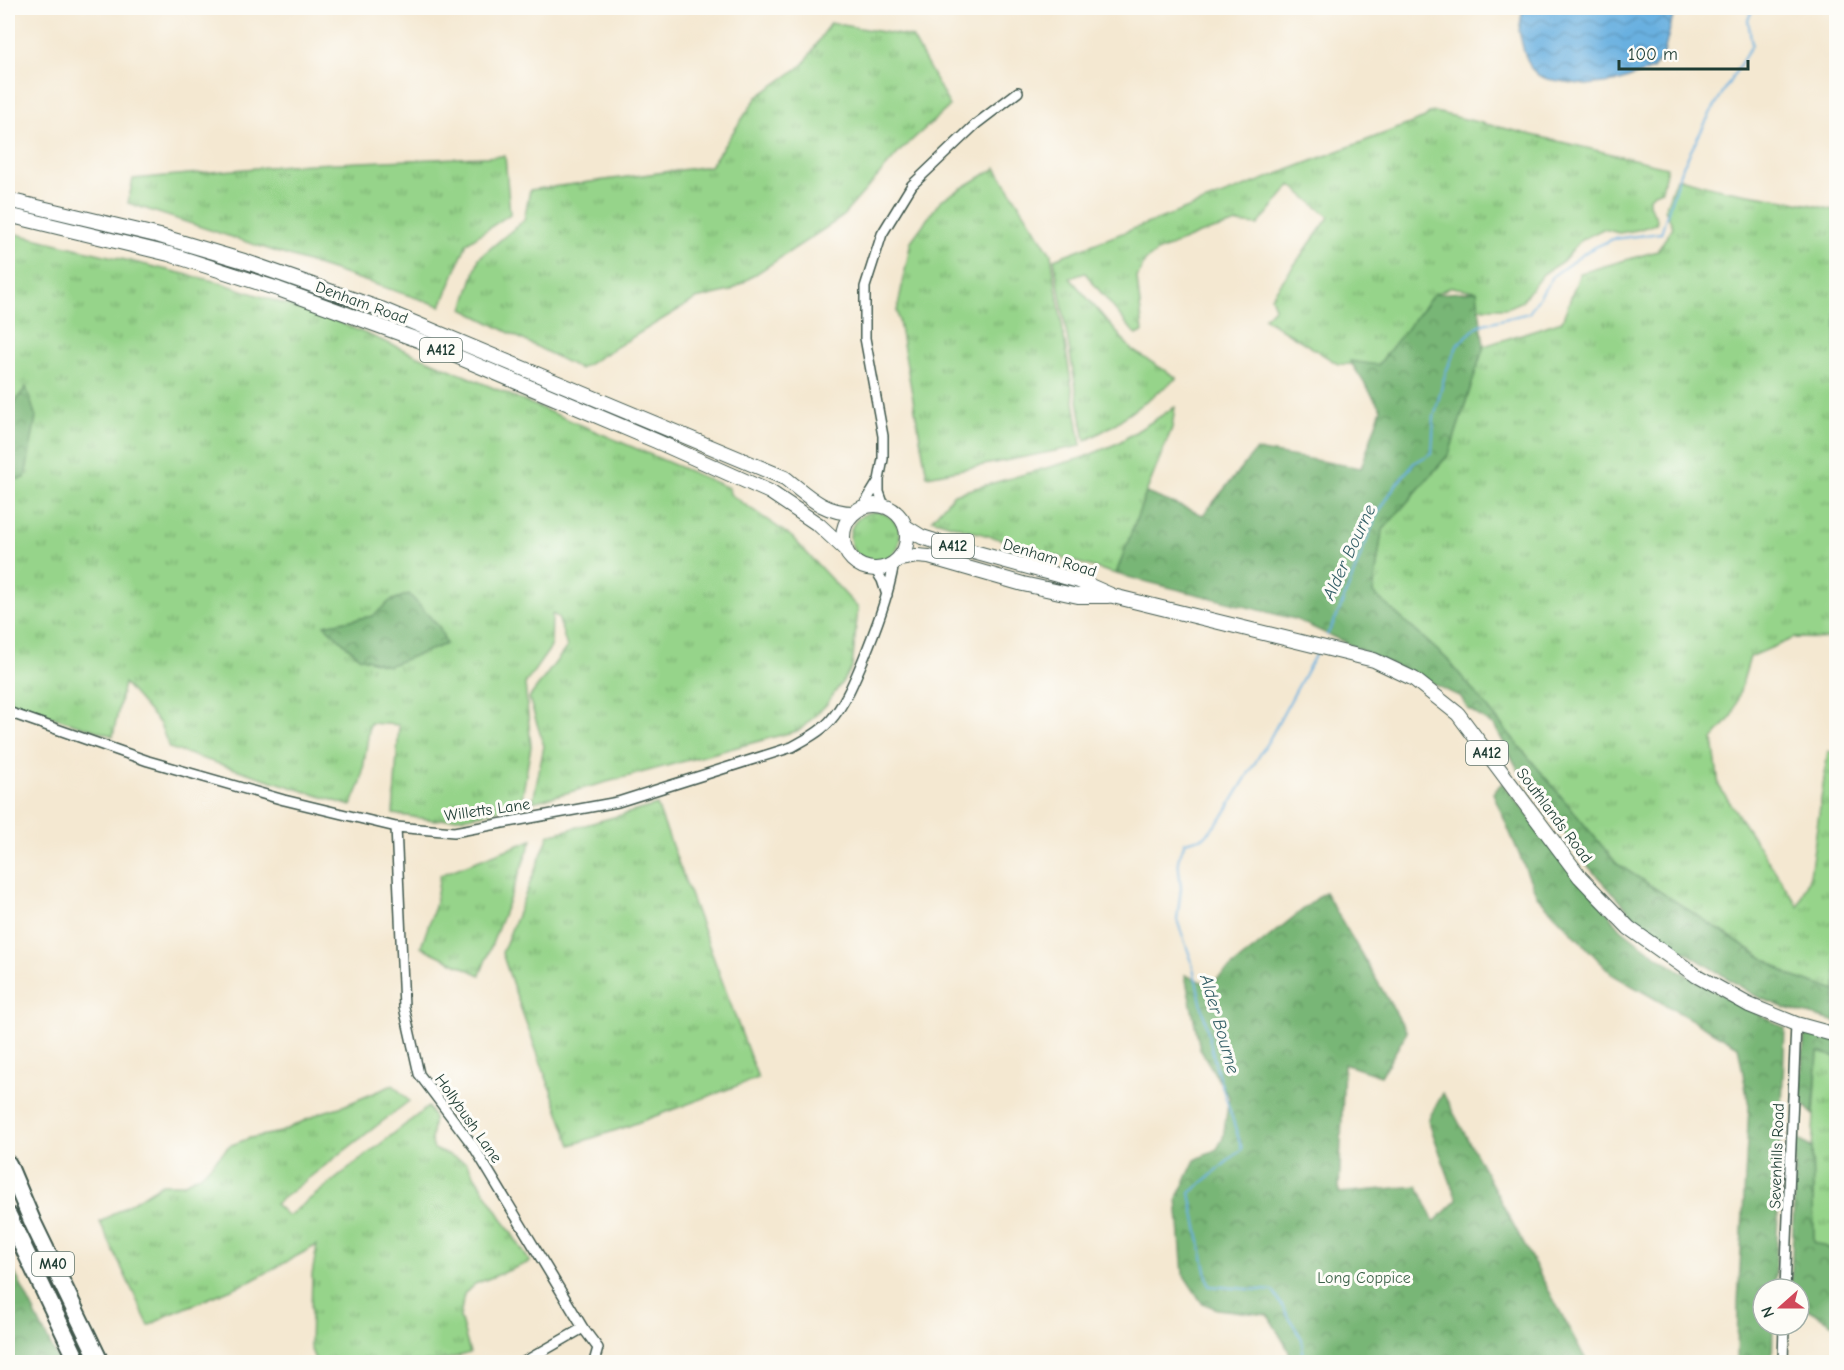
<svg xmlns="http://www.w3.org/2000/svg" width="1844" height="1370" font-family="'Comic Neue',sans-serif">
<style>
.grass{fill:url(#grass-tufts);stroke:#5a885f;stroke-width:1.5;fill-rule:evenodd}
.forest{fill:url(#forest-crowns);stroke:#4c7a55;stroke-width:1.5}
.water{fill:url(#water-waves);stroke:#44768a;stroke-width:1.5}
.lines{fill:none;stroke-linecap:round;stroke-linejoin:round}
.stream{stroke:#69b0e0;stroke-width:2}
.street-casing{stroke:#3f574c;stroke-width:12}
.primary-casing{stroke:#3f574c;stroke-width:16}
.highway-casing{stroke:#3f574c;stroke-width:20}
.street{stroke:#fff;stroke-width:9}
.primary{stroke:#fff;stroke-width:14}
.highway{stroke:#fff;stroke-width:16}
.labels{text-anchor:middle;stroke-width:6;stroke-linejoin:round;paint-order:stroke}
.shield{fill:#fdfcf7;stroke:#62766e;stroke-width:1.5}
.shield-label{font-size:15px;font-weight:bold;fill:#1f3d34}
.street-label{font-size:16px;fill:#1f3d34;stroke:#fdfcf7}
.park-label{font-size:16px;fill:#3d634a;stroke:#fdfcf7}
.water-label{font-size:18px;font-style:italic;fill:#356068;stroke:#fdfcf7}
</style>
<defs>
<pattern id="grass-tufts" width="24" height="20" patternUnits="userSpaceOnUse" patternTransform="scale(1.5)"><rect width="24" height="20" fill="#96d48a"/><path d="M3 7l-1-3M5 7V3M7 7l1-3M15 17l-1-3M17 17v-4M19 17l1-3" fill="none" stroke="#7aad72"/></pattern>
<pattern id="forest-crowns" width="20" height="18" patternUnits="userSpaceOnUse" patternTransform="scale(1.5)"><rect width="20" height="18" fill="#78b676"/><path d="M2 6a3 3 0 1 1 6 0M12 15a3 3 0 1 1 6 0" fill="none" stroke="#629562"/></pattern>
<pattern id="water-waves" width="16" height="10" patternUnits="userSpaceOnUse" patternTransform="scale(1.5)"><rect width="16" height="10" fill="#69b0e0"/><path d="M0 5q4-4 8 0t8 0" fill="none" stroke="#5690b6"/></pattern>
</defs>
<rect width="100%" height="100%" fill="#fdfcf7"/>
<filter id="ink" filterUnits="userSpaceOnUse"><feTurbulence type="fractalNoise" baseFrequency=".0167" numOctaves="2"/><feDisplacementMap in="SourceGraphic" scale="12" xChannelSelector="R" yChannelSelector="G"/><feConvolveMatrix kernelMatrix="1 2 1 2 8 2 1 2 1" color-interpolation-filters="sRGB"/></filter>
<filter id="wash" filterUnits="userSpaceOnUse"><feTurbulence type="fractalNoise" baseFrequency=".008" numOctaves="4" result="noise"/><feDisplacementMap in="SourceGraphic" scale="24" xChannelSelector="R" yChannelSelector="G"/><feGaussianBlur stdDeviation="1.35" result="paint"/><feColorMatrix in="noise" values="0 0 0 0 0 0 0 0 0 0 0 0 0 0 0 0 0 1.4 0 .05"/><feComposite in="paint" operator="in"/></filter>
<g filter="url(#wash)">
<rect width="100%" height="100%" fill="#f4e8d1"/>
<!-- grass -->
<path class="grass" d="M 830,23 L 912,37 L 950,106 L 901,150 L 841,218 L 730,291 L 696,299 L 580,369 L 463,309 L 479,258 L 524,220 L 530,190 L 710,166 L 757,97 L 804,64 Z
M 1435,112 L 1667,167 L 1662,190 L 1654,193 L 1649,198 L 1649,204 L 1657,219 L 1656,224 L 1637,230 L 1619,233 L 1603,229 L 1581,240 L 1563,261 L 1543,274 L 1522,301 L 1507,308 L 1479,308 L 1476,291 L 1451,287 L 1434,294 L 1378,365 L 1338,364 L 1264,318 L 1275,307 L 1271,297 L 1329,217 L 1291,185 L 1258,225 L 1237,223 L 1199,234 L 1157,252 L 1145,261 L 1137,278 L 1143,332 L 1136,335 L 1085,273 L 1070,278 L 1132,350 L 1177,378 L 1112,426 L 1085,441 L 1054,259 L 1425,118 L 1429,113 Z
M 505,156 L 510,214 L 467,243 L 441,306 L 128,203 L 133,179 L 289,165 Z
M 996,168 L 1051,254 L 1081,446 L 927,476 L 897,311 L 911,241 L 941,200 Z
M 1676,178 C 1692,180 1705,186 1721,189 C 1759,197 1799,200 1836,211 L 1836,639 L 1794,638 L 1750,657 L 1733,715 L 1713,739 L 1719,786 L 1798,906 L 1810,875 L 1828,751 L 1836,754 L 1836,991 L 1791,976 L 1617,864 L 1447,659 L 1373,593 L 1382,531 L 1449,454 L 1484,346 L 1562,321 L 1580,273 L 1657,251 L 1673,227 L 1665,209 Z
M 8,232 L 218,282 L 336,321 L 729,488 L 730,494 L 792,537 L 858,608 L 852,668 L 826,705 L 800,730 L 533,802 L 544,746 L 529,698 L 567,647 L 558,617 L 552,614 L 551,647 L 525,684 L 531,746 L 521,804 L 468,817 L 434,820 L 393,814 L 399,725 L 370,723 L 361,783 L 351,806 L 169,748 L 160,724 L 124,683 L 113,736 L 12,704 L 8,701 L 8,478 L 11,480 L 26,387 L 8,412 ZM 373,616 L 359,657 L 325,625 Z
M 1175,407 L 1172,428 L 1146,493 L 1116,574 L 932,519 L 954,494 L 1082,458 L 1118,443 Z
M850 537a25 25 0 1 1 50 0a25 25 0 1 1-50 0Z
M 657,805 L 758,1078 L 623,1128 L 571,1145 L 520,1006 L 502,953 L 549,835 Z
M 532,840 L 480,975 L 421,947 L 435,906 L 440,875 Z
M 1818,1051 L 1836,1057 L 1836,1252 L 1814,1242 L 1812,1148 Z
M 393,1085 L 409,1101 L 275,1204 L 288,1216 L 428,1107 L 434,1118 L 431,1141 L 434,1149 L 466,1162 L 530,1262 L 475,1284 L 464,1294 L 460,1317 L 470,1353 L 437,1362 L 316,1362 L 310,1347 L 312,1275 L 317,1245 L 251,1281 L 166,1316 L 149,1326 L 100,1222 L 162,1184 L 183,1184 L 203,1173 L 229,1146 L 250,1138 L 281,1132 L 320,1113 L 343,1106 Z"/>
<!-- forest -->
<path class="forest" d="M 1477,291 L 1484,346 L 1449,454 L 1382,531 L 1373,593 L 1447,659 L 1617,864 L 1791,976 L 1836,991 L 1836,1022 L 1785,1008 L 1756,996 L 1642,925 L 1588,866 L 1519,771 L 1495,727 L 1467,708 L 1461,697 L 1295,619 L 1116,574 L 1146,493 L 1203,515 L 1256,450 L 1361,468 L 1381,409 L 1350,361 L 1378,365 L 1434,294 Z
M 26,387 L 36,417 L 25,478 L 11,480 L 8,478 L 8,412 Z
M 409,594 L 440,628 L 446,644 L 388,666 L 359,657 L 324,625 L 373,616 L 390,601 Z
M 1502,783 L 1621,929 C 1670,970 1728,998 1785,1028 L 1775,1289 L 1763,1289 L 1763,1325 L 1773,1325 L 1772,1362 L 1737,1362 L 1738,1303 L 1749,1106 L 1738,1046 L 1613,975 L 1537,896 L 1493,793 Z
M 1325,892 L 1407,1032 L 1381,1076 L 1344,1064 L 1339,1193 L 1418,1186 L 1434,1222 L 1457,1200 L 1428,1120 L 1443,1093 L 1587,1362 L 1294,1362 L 1285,1344 L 1268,1315 L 1217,1309 L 1202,1303 L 1183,1274 L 1177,1198 L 1195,1160 L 1217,1149 L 1223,1138 L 1229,1097 L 1200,1049 L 1185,975 L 1209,985 Z
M 1805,1032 L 1836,1041 L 1836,1057 L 1818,1052 L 1813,1115 L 1799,1099 Z
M 1796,1138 L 1812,1148 L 1814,1242 L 1836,1252 L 1836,1326 L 1799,1304 L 1799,1289 L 1791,1289 Z
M 8,1259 L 59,1362 L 15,1362 L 8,1344 Z"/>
<!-- water -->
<path class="water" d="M 1523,8 L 1675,8 L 1664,53 L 1653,69 L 1620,81 L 1586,85 L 1547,79 L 1538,75 L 1531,68 L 1524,52 L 1519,31 Z"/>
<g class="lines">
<!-- stream -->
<path class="stream" d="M 1327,635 L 1338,614 L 1375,519 L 1394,487 L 1414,463 L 1432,453 L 1434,417 L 1445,374 L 1458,344 L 1479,325 L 1529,313 L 1554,275 L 1589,250 L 1613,239 L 1661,233 L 1681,170 L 1711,112 L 1752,45 L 1748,20 L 1753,8
M 1304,1362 L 1302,1339 L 1273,1291 L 1209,1286 L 1190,1193 L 1242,1149 L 1216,1067 L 1191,959 L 1177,920 L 1181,888 L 1178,860 L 1185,842 L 1204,837 L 1221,819 L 1270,738 L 1318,650"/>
</g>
</g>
<g filter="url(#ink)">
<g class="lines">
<!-- street casing -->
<g class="street-casing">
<path id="street" d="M 884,506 L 879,492 L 879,480 L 883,459 L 883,436 L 865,338 L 865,287 L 882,234 L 912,185 L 976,124 L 1018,92
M 862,508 L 879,480
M 875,569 L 882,580 L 887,595
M 8,712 L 148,761 L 284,800 L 396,827 L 454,832 L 618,802 L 792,747 C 805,740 820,732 830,721 C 845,704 854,681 863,660 C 876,628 888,597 894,563
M 396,827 L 404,1007 L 419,1074 L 474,1147 L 583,1328 L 598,1348 L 594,1362
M 1785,1289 L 1796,1024
M 524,1362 L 583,1328
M 1783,1362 L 1784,1325"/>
</g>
<!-- primary casing -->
<g class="primary-casing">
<path id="primary" d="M 8,200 L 160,236 L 244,261 L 381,309 L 785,478 C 808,496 823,513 854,513
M 8,215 L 169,254 L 278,289 L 418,340 L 656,441 L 770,492 L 819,525 L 846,550
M843 537a32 32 0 1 1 64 0a32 32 0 1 1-64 0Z
M 906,527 L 922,537 L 941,543 L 1079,581 L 1113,596 L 1374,660 L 1414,679 L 1458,714 L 1580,877 L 1629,928 L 1697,976 L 1749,1005 L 1796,1024 L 1836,1035
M 899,559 L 917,556 L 929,557 L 1023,584 L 1078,596 L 1108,596"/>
</g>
<!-- highway casing -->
<g class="highway-casing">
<path id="highway" d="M 8,1164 L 33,1223 L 100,1362
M 8,1215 L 78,1362"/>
</g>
<!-- street -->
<use href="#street" class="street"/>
<!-- primary -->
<use href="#primary" class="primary"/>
<!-- highway -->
<use href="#highway" class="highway"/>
</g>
</g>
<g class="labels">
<!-- shield labels -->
<g class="shield">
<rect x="420" y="338" width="42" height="24" rx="4.5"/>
<rect x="932" y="534" width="42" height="24" rx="4.5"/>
<rect x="1466" y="741" width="42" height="24" rx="4.5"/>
<rect x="32" y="1252" width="42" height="24" rx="4.5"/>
</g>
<g class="shield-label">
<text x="441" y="355">A412</text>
<text x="953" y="551">A412</text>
<text x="1487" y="758">A412</text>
<text x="53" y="1269">M40</text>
</g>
<!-- street labels -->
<g class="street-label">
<text transform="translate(362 302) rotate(20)" y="6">Denham Road</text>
<text transform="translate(1050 557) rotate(17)" y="6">Denham Road</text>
<text transform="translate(487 809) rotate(-8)" y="6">Willetts Lane</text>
<text transform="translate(1555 815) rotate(53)" y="6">Southlands Road</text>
<text transform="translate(469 1118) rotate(55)" y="6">Hollybush Lane</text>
<text transform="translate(1776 1156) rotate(-88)" y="6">Sevenhills Road</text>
</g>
<!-- park labels -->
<g class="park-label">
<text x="1364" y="1283">Long Coppice</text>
</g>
<!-- water labels -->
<g class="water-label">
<text transform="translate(1349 552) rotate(-65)" y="6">Alder Bourne</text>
<text transform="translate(1220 1024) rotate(74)" y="6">Alder Bourne</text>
</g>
</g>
<!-- margin -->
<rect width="1844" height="1370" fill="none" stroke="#fdfcf7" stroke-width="30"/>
<!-- north arrow -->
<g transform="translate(1781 1307) rotate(249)"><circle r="28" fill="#fdfcf7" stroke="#a4b0a9" stroke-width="1.5"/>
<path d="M0-4.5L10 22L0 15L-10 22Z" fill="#d1495b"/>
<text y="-9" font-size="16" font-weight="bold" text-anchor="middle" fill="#1f3d34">N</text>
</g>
<!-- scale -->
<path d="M1619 60v9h129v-9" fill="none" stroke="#1f3d34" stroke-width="3"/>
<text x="1628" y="60" font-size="18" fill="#1f3d34" stroke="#fdfcf7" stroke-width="4.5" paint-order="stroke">100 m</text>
</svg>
